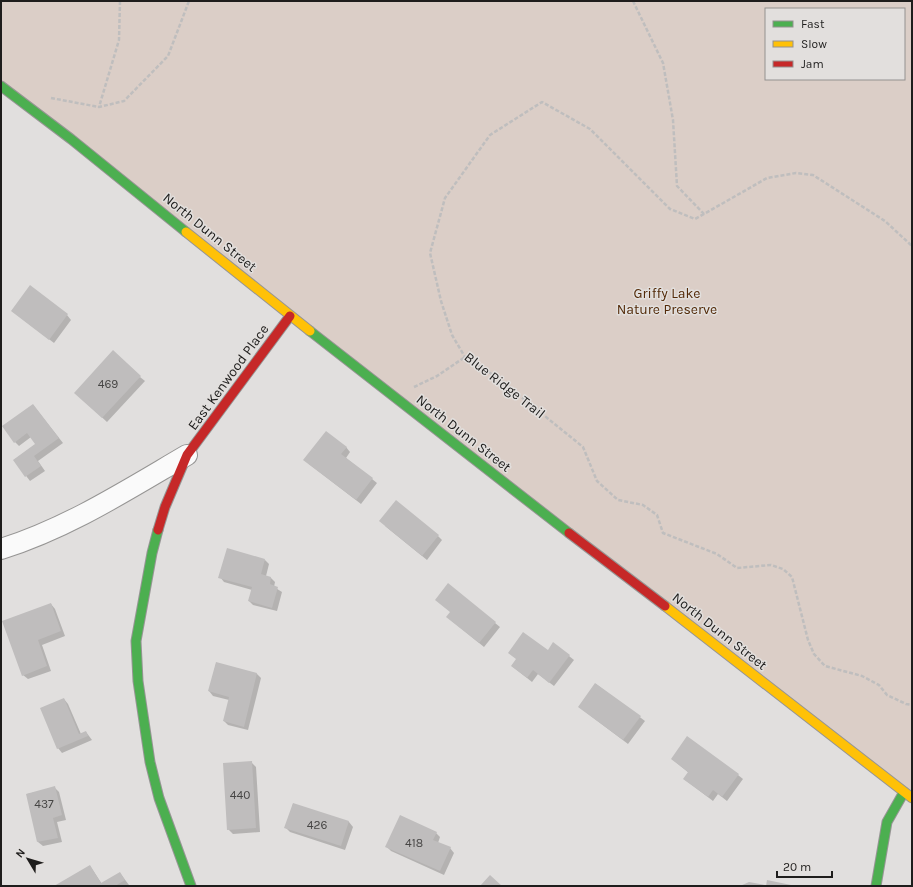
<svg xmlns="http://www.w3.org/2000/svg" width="913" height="887" font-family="Karla,sans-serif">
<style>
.green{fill:#dbcec7;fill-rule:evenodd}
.shadow{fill:#0003}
.building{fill:#bfbdbd}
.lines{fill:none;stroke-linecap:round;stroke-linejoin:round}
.street-casing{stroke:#969594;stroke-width:22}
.fast-casing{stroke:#969594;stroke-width:11}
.slow-casing{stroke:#969594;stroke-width:11}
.jam-casing{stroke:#969594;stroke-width:11}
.path{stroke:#bfbebe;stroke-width:2.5;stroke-dasharray:4 2;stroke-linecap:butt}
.street{stroke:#fafafa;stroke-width:20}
.fast{stroke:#4caf50;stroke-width:9}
.slow{stroke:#ffc107;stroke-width:9}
.jam{stroke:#c62828;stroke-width:9}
.labels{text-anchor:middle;stroke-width:3;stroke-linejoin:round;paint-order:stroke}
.number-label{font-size:12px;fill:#464544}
.street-label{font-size:14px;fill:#1e1d1c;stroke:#e2dfdd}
.park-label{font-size:14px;fill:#532a08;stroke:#e2dfdd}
</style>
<rect width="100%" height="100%" fill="#e1dfde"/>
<!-- green -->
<path class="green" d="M 1,1 L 912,1 L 912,799 L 1,86 ZM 766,9 L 904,9 L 904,79 L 766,79 Z"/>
<!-- shadow -->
<path class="shadow" d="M 12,311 L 67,315 L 71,320 L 54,343 Z
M 140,377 L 145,381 L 107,422 L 80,397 Z
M 33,405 L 63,443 L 38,461 L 45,471 L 30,481 L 14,460 L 36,444 L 31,437 L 19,446 L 15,442 Z
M 346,447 L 350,452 L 346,458 L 377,483 L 361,504 L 309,464 Z
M 385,526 L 438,536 L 442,540 L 427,560 Z
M 265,560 L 269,564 L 266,576 L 271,578 L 275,582 L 274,587 L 282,592 L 277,611 L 253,605 L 249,601 L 252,590 L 224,582 L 220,577 Z
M 448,585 L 500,627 L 484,647 L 452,621 Z
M 51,604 L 55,609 L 65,636 L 42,645 L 51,671 L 28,679 L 23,675 Z
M 548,652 L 569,656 L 574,660 L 554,686 L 538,674 L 532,682 L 512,666 L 517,659 Z
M 216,664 L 257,674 L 261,678 L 248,730 L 228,725 L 224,721 L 229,700 L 213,696 L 209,691 Z
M 596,684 L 645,721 L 628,744 L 579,707 Z
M 64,699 L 68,704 L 81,734 L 86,732 L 92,740 L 62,753 L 58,748 Z
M 672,759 L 738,775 L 743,779 L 727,801 L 718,794 L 713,801 L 684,779 L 689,773 Z
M 251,762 L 256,767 L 260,832 L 233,834 L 228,829 Z
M 55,788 L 59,792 L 66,820 L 57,822 L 62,842 L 43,846 L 38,842 L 27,794 Z
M 293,804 L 349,822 L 353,827 L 345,850 L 290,832 L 286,828 Z
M 436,833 L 440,837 L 438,843 L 450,848 L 454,853 L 444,875 L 391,851 L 387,847 Z
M 90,866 L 102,884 L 120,873 L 129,885 L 56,886 Z"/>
<!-- building -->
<path class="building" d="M 30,285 L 68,314 L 49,340 L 11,311 Z
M 113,350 L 141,376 L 102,418 L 74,393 Z
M 33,404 L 59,438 L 34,456 L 41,466 L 25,477 L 13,460 L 35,444 L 27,433 L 14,443 L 2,426 Z
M 326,431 L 347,447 L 341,454 L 373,478 L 356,500 L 303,460 Z
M 396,500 L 439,535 L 422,556 L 379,521 Z
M 227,548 L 265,559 L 261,574 L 271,577 L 270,584 L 278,587 L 272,608 L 248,601 L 252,587 L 218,578 Z
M 448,583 L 496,622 L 479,643 L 446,617 L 450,612 L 435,600 Z
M 51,603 L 61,631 L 38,640 L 47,666 L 22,676 L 2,621 Z
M 523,632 L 548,650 L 553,642 L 570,655 L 549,683 L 533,670 L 527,678 L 511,666 L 516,659 L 508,653 Z
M 216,662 L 257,673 L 244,727 L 223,721 L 229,697 L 208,691 Z
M 595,683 L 641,716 L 623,740 L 578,707 Z
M 64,698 L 79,734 L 86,731 L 88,736 L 57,749 L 40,708 Z
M 687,736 L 739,774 L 722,797 L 713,790 L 708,797 L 683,779 L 688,772 L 671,759 Z
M 252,761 L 256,828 L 227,830 L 223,763 Z
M 55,786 L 62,815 L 53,818 L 58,838 L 37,842 L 26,794 Z
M 293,803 L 349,821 L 341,846 L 284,828 Z
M 400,815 L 437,832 L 433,840 L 451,847 L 440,871 L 385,847 Z
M 90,865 L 101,883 L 120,872 L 125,880 L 115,886 L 54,886 Z
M 490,875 L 502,886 L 480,886 Z
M 767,880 L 791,885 L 791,886 L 766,886 Z
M 749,882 L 765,885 L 765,886 L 740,886 Z"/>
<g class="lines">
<!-- street casing -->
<g class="street-casing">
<path id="street" d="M 1,549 C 68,528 127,490 187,455"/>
</g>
<!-- fast casing -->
<g class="fast-casing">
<path id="fast" d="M 1,86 L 71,139 L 186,232
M 310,331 L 569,533
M 158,530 L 152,553 L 136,641 L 138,681 L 150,762 L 159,798 L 191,886
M 876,886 L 887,822 L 904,792"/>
</g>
<!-- slow casing -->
<g class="slow-casing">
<path id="slow" d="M 186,232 L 310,331
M 665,606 L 912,798"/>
</g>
<!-- jam casing -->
<g class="jam-casing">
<path id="jam" d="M 158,530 L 165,507 L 187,455 L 290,316
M 569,533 L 665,606"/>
</g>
<!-- path -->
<path class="path" d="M 120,1 L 119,40 L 99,107 L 124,101 L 168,56 L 189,1
M 633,1 L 663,63 L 673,120 L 677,186 L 704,214 L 767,178 L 796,173 L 813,175 L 885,221 L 912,246
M 51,98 L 99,107
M 704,214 L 695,219 L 670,209 L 590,129 L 542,102 L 490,135 L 445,198 L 430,253 L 441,301 L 452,335 L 465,357 L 498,378 L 583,447 L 597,481 L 618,500 L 643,505 L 657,515 L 663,533 L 717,554 L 737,568 L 771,565 L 783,569 L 792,577 L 808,640 L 814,654 L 825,666 L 862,676 L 879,685 L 887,695 L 906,704 L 912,705
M 414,387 L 437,376 L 465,357"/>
<!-- street -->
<use href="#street" class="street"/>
<!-- fast -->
<use href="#fast" class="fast"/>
<!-- slow -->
<use href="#slow" class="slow"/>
<!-- jam -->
<use href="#jam" class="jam"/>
</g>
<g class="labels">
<!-- number labels -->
<g class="number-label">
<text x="108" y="388">469</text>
<text x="240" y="799">440</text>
<text x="44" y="808">437</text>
<text x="317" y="829">426</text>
<text x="414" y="847">418</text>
</g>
<!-- street labels -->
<g class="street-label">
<text transform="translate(210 232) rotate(39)" y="5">North Dunn Street</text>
<text transform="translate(228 377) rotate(-54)" y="5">East Kenwood Place</text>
<text transform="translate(505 385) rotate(38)" y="5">Blue Ridge Trail</text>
<text transform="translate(464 433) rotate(38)" y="5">North Dunn Street</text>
<text transform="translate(720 631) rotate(38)" y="5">North Dunn Street</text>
</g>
<!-- park labels -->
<g class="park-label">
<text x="667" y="298">Griffy Lake<tspan x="667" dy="16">Nature Preserve</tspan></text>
</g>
</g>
<!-- border -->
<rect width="913" height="887" fill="none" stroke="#1e1d1c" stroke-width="4"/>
<!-- legend -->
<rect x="765" y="8" width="140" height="72" fill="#e2dfdd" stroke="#949190"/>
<rect x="773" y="21" width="20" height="6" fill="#4caf50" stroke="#949190"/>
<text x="801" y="28" font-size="12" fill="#1e1d1c">Fast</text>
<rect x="773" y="41" width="20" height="6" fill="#ffc107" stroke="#949190"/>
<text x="801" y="48" font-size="12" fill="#1e1d1c">Slow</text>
<rect x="773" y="61" width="20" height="6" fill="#c62828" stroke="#949190"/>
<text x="801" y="68" font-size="12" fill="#1e1d1c">Jam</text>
<!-- north arrow -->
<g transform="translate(28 859) rotate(308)" stroke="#e2dfdd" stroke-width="3" paint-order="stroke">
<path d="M0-3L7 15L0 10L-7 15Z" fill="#1e1d1c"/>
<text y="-6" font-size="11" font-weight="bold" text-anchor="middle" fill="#1e1d1c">N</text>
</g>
<!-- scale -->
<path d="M777 871v6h55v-6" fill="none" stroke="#1e1d1c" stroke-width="2"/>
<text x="783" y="871" font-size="12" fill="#1e1d1c" stroke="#e2dfdd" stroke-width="3" paint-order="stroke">20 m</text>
</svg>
